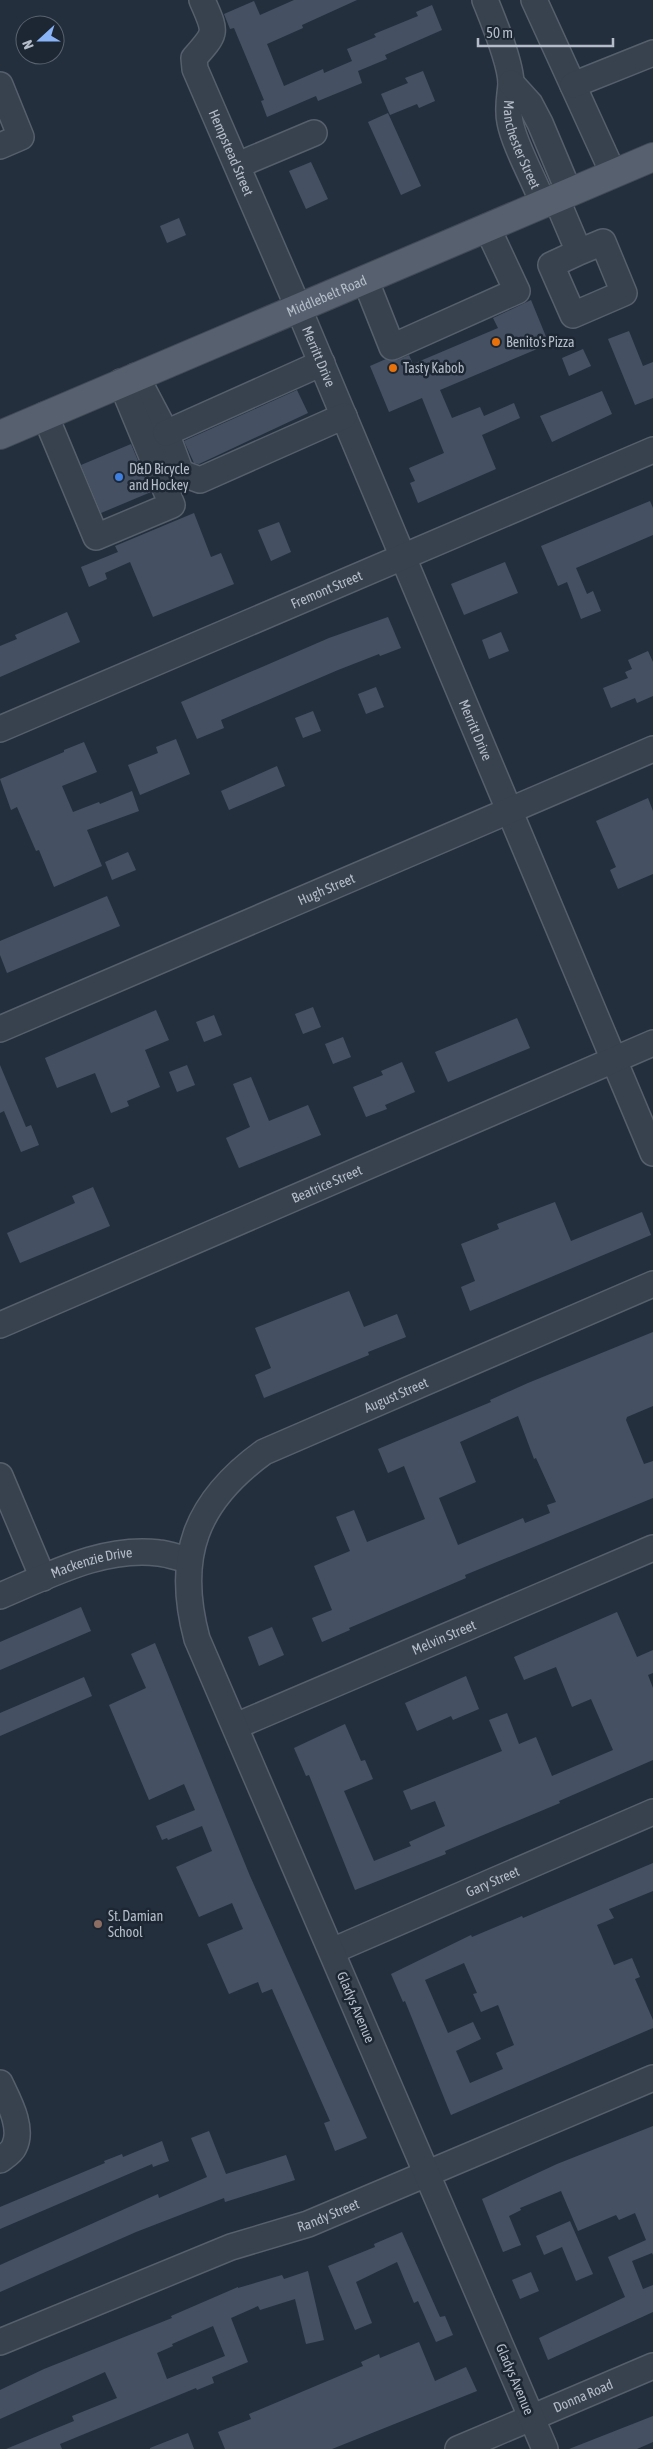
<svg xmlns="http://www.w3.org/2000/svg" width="653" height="2449" font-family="'Asap Condensed',sans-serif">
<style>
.building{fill:#455162;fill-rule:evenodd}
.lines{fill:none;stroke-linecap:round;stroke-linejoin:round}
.minor-casing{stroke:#565f6c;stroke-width:28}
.major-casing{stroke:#414a57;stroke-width:30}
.minor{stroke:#38414e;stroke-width:25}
.major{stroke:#56606e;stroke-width:28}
.food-dot{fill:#e8710a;stroke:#1d2633;stroke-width:2}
.shop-dot{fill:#3f7fe0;stroke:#1d2633;stroke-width:2}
.education-dot{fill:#8d6e63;stroke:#1d2633;stroke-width:2}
.labels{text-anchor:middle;stroke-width:5;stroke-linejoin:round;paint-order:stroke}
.street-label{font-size:14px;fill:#b4bcc9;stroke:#1d2633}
.poi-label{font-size:14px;fill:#b4bcc9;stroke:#1d2633;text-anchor:start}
</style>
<rect width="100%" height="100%" fill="#242f3e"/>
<!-- building -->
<path class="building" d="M 294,0 L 357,0 L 302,25 L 303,28 L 267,44 L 284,86 L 323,69 L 324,73 L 352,61 L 347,49 L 376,37 L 374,34 L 418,16 L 416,12 L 432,5 L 442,30 L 385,55 L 387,59 L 358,71 L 362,83 L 318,101 L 316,96 L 267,117 L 261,101 L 264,100 L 234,28 L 230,29 L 224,14 L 254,1 L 260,15 Z
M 423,71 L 435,101 L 419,108 L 417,104 L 390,115 L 381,94 L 408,83 L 405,78 Z
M 388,113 L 421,186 L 401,195 L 368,122 Z
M 311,162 L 328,199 L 306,209 L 289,171 Z
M 179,218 L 186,235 L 167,243 L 160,226 Z
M 531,300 L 549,344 L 440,390 L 452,418 L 480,407 L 484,416 L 514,403 L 520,418 L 482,435 L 496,469 L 418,503 L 410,483 L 415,481 L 409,468 L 444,453 L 422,398 L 389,412 L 370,366 L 386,359 L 397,360 L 409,355 L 413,364 L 498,328 L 493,318 Z
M 629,331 L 643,366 L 653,362 L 653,398 L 635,405 L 608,339 Z
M 583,349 L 591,366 L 569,376 L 562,358 Z
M 297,390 L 308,413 L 199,464 L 194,463 L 184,441 Z
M 602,391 L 612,414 L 552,442 L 540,416 Z
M 131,444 L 151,492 L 101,513 L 81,465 Z
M 650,501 L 653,508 L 653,535 L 576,568 L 587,594 L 593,591 L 601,611 L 581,619 L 567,582 L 558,586 L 541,546 Z
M 194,513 L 211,557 L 221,553 L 234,584 L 153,617 L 130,562 L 105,573 L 107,579 L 89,587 L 81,567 L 118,552 L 115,546 Z
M 279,522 L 291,552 L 271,561 L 258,530 Z
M 505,562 L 518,593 L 464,615 L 451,584 Z
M 67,612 L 80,642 L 0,677 L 0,646 L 17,639 L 15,635 Z
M 388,617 L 401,648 L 380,656 L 379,654 L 338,670 L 221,720 L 224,728 L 197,739 L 181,702 L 329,638 Z
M 501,632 L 509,651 L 489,659 L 482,640 Z
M 648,651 L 653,662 L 653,696 L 637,703 L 635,698 L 611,708 L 603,688 L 628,678 L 625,672 L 632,669 L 628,660 Z
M 376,687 L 384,707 L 366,714 L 358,694 Z
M 313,711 L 321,731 L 303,738 L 295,718 Z
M 176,739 L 190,774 L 140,795 L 128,765 L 158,753 L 156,747 Z
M 84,742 L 97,772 L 62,786 L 73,812 L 99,802 L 100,804 L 132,791 L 139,811 L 87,830 L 102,866 L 54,887 L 39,850 L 36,851 L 17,807 L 11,810 L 0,779 L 64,752 L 64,750 Z
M 277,766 L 285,786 L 229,810 L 221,791 Z
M 648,798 L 653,811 L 653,874 L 618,889 L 610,870 L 616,867 L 596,821 Z
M 128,852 L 136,870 L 112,880 L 105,862 Z
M 107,896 L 120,926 L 7,973 L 0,955 L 0,941 Z
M 313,1007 L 321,1027 L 303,1034 L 295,1014 Z
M 156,1010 L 169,1040 L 145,1050 L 160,1087 L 127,1101 L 129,1106 L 111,1113 L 95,1073 L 57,1088 L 45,1058 Z
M 214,1015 L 222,1035 L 204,1042 L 196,1022 Z
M 517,1018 L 530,1048 L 448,1082 L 435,1052 Z
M 343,1037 L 351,1057 L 333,1064 L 325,1044 Z
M 402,1062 L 415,1092 L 385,1105 L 387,1109 L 366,1117 L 353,1087 L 383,1075 L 381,1071 Z
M 0,1065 L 26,1127 L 31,1125 L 39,1145 L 21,1152 L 4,1111 L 0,1113 Z
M 187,1065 L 195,1085 L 177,1092 L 169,1072 Z
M 251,1077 L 269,1121 L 308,1105 L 321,1135 L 239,1168 L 226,1138 L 250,1127 L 233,1084 Z
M 93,1187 L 110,1226 L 20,1263 L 7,1233 L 75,1203 L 72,1196 Z
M 555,1202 L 571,1241 L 642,1212 L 651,1235 L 470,1311 L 461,1287 L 475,1281 L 461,1244 L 499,1229 L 497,1224 Z
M 349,1291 L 364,1327 L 397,1314 L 406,1337 L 368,1352 L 369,1355 L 264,1398 L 255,1375 L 271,1368 L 255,1328 Z
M 653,1332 L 653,1406 L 627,1417 L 626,1420 L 644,1464 L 653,1461 L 653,1498 L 465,1575 L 466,1578 L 349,1628 L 350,1630 L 322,1642 L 312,1618 L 332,1610 L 314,1566 L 350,1551 L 336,1517 L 354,1510 L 367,1542 L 425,1519 L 404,1466 L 388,1473 L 378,1449 L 491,1402 L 490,1400 L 528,1383 ZM 518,1416 L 534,1459 L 536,1458 L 556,1502 L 547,1505 L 550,1513 L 525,1523 L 523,1518 L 458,1545 L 439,1498 L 476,1482 L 460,1442 Z
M 81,1607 L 91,1631 L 0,1670 L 0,1642 Z
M 617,1612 L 637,1657 L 653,1650 L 653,1673 L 648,1675 L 653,1688 L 653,1760 L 559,1801 L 560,1803 L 445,1851 L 446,1854 L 355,1890 L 309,1775 L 306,1776 L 294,1748 L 345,1724 L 361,1761 L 365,1760 L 373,1779 L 344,1791 L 374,1861 L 411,1846 L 409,1842 L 445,1826 L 435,1801 L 411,1810 L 403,1791 L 502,1751 L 489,1720 L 507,1713 L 519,1744 L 536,1737 L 552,1776 L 613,1750 L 591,1699 L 572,1707 L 556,1667 L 524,1680 L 514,1657 Z
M 272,1627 L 284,1655 L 259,1666 L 248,1637 Z
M 155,1643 L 250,1876 L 367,2138 L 335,2151 L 324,2123 L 330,2121 L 272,1989 L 262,1993 L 258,1982 L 229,1994 L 207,1944 L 243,1929 L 232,1903 L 199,1917 L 176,1867 L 212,1851 L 202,1826 L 168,1840 L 167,1838 L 162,1840 L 156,1826 L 195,1810 L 184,1784 L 149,1800 L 109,1705 L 146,1688 L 131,1654 Z
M 466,1676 L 479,1709 L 453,1720 L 451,1716 L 417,1731 L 405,1703 Z
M 84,1677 L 92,1696 L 0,1736 L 0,1713 Z
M 653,1863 L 653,1891 L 609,1909 L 614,1918 L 597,1925 L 614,1965 L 632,1958 L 640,1977 L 635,1979 L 653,2020 L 653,2028 L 451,2115 L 405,2001 L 403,2002 L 391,1974 L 471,1935 L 472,1937 L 522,1916 L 523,1918 ZM 464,1963 L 477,1993 L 473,1994 L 481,2012 L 498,2005 L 514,2045 L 496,2053 L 503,2069 L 470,2083 L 456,2051 L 481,2039 L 473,2022 L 448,2033 L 425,1980 Z
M 653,2126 L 653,2255 L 652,2253 L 632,2261 L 643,2289 L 653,2285 L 653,2312 L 548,2360 L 539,2338 L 625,2297 L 608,2257 L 646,2240 L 635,2213 L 619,2220 L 616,2215 L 578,2231 L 561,2191 L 520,2208 L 521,2210 L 509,2216 L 521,2245 L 503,2252 L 482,2199 L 557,2164 Z
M 209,2131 L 226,2174 L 286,2155 L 295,2180 L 225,2202 L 224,2198 L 136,2232 L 0,2292 L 0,2265 L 158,2194 L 159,2198 L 207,2177 L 191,2138 Z
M 162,2141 L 169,2161 L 153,2167 L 152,2164 L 0,2229 L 0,2207 L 105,2163 L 104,2161 L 122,2154 L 123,2157 Z
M 570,2221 L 593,2274 L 576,2281 L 562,2247 L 544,2255 L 536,2236 Z
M 402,2232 L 440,2317 L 445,2316 L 453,2335 L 436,2342 L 418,2301 L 414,2303 L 397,2262 L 356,2282 L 372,2323 L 355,2330 L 328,2266 L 375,2247 L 374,2244 Z
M 308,2271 L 324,2340 L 306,2344 L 295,2299 L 260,2310 L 258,2306 L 231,2318 L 248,2362 L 212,2377 L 214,2383 L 197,2390 L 196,2388 L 60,2444 L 62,2449 L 6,2449 L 74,2421 L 72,2416 L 117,2398 L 105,2372 L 0,2419 L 0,2390 L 44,2369 L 172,2318 L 171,2316 L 238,2287 L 238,2288 L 282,2275 L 284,2279 ZM 213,2326 L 225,2356 L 167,2379 L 157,2353 L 173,2346 L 172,2344 Z
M 531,2272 L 539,2291 L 520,2299 L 512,2280 Z
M 419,2342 L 435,2381 L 466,2367 L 477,2391 L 332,2449 L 225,2449 L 218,2432 L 251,2419 L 249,2414 L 363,2366 L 361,2362 L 379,2354 L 380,2358 Z
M 653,2416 L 653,2442 L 637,2449 L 569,2449 Z
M 188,2433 L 194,2449 L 150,2449 L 150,2448 Z"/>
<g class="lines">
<!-- minor casing -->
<g class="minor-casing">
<g id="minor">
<path id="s1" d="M 202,0 C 216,33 218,31 194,58 L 195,69 L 298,307 L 653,1153"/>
<path id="s2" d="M 485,0 C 493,20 511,63 511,84 C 510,97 507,108 510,122 C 514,144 534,180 543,203"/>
<path d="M 534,0 L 613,173"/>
<path d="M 511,83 L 530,104 L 540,123 L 569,192"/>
<path d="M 0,85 L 21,137 L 0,146"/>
<path d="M 573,85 L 653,53"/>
<path d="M 238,165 L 314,133"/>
<path d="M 556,198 L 579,252 L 551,265 L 573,315 L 624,293 L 603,242 L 579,252"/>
<path d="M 365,279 L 392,347 L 517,291 L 487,227"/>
<path d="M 136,376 L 166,433 L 181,473 L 200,480 L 344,416"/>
<path d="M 45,415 L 96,537 L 172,505 L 121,382"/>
<path d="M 166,433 L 322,363"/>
<path id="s3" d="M 0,729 L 653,450"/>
<path id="s4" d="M 0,1029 L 653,749"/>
<path id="s5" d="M 0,1325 L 653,1043"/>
<path d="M 0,1476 L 43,1578"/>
<path id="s6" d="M 0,1596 C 50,1575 103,1546 159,1553 C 169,1554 179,1558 189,1560"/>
<path id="s7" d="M 236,1726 L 653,1548"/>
<path id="s8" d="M 332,1951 L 653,1812"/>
<path d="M 0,2083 C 8,2100 24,2128 14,2147 C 12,2152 4,2157 0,2160"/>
<path id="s9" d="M 0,2342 L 231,2247 L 308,2224 L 653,2078"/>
<path id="s10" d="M 458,2449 L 653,2366"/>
<path id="s11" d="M 545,2449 L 197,1639 C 175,1557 195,1502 264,1452 L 653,1284"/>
</g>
</g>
<!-- major casing -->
<g class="major-casing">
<g id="major">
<path id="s12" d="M 0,435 L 653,157"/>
</g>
</g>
<!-- minor -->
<use href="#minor" class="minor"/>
<!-- major -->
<use href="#major" class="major"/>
</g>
<!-- markers -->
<g class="food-dot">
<circle cx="496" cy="342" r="5"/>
<circle cx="393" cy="368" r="5"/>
</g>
<circle class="shop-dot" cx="119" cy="477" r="5"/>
<circle class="education-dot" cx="98" cy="1924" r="5"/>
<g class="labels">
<!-- street labels -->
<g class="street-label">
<text dy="5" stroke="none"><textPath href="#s2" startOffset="151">Manchester Street</textPath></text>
<text dy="5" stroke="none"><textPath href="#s1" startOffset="168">Hempstead Street</textPath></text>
<text dy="5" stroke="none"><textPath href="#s12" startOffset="355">Middlebelt Road</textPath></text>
<text dy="5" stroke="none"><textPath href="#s1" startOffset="390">Merritt Drive</textPath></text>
<text dy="5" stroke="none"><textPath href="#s3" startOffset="355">Fremont Street</textPath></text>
<text dy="5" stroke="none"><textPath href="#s1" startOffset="795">Merritt Drive</textPath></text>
<text dy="5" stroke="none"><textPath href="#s4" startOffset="355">Hugh Street</textPath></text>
<text dy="5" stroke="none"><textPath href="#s5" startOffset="356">Beatrice Street</textPath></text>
<text dy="5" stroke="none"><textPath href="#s11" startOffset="1240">August Street</textPath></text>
<text dy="5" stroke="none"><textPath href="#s6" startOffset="98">Mackenzie Drive</textPath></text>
<text dy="5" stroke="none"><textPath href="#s7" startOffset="226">Melvin Street</textPath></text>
<text dy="5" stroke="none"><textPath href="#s8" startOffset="175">Gary Street</textPath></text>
<text transform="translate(356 2007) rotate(67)" y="5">Gladys Avenue</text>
<text dy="5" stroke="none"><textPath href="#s9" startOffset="352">Randy Street</textPath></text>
<text transform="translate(515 2379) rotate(67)" y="5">Gladys Avenue</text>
<text dy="5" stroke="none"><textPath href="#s10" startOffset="136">Donna Road</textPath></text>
</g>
<!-- poi labels -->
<g class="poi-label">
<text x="506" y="347">Benito's Pizza</text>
<text x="403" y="373">Tasty Kabob</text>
<text x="129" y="474">D&amp;D Bicycle<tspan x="129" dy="16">and Hockey</tspan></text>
<text x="108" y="1921">St. Damian<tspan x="108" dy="16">School</tspan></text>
</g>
</g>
<!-- north arrow -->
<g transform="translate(40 40) rotate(249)"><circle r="24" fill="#1d2633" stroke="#59626f"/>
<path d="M0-4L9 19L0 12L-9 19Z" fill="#8ab4f8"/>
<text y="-8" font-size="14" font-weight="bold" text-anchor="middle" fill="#b4bcc9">N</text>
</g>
<!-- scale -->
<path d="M478 38v8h135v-8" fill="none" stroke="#b4bcc9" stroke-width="2.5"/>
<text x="486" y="38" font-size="15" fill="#b4bcc9" stroke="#1d2633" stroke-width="4" paint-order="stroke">50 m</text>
</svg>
